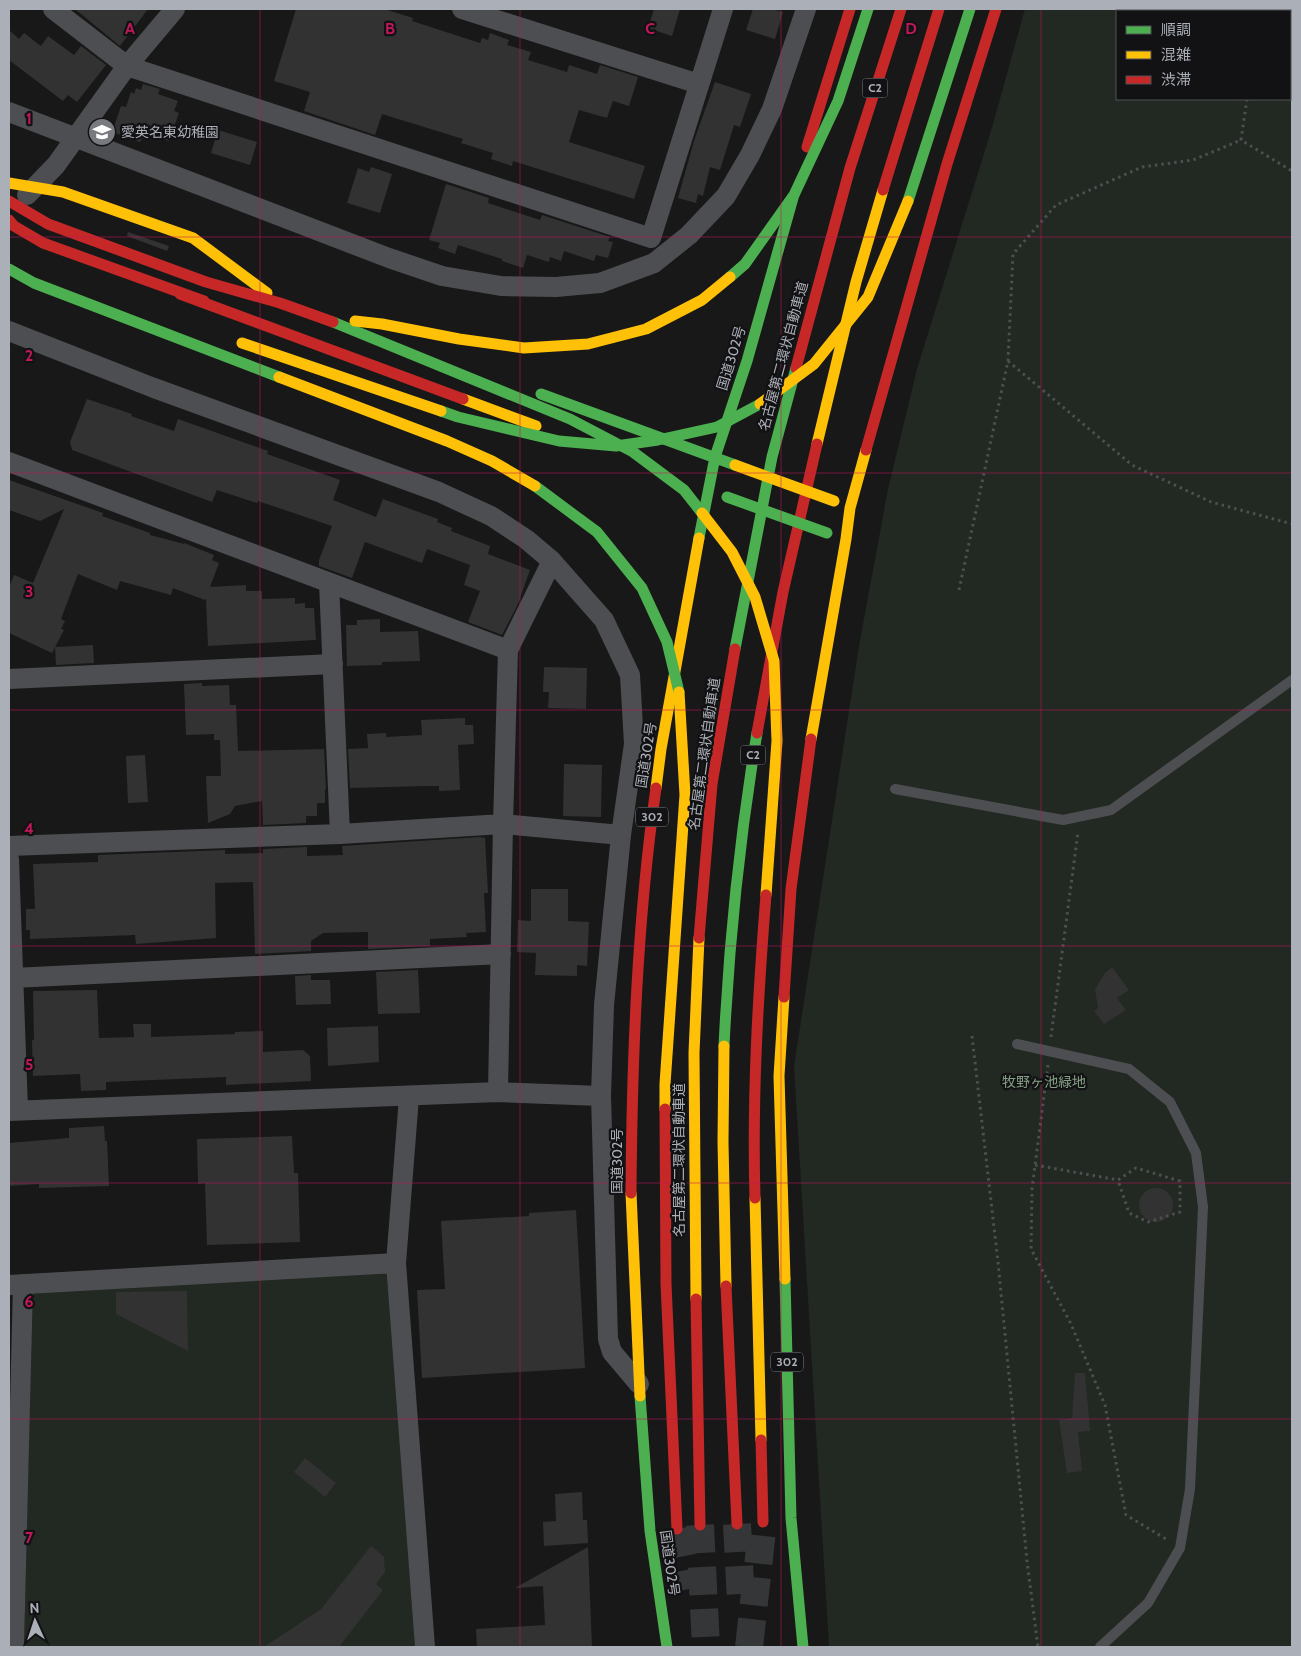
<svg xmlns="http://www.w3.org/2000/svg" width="1301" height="1656" font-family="Cabin,'Noto Sans JP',sans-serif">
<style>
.green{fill:#222822;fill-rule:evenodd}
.building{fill:#323233}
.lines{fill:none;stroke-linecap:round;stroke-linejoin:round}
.highway-tunnel{stroke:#353638;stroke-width:28;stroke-dasharray:28 14;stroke-linecap:butt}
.path{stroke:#4e4f51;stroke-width:3;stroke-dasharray:2.5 4;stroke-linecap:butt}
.lane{stroke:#4d4e51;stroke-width:10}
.street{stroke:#4d4e51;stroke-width:20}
.fast{stroke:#4caf50;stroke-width:11}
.slow{stroke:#ffc107;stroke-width:11}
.jam{stroke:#c62828;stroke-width:11}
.fast-bridge{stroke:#4caf50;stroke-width:11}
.slow-bridge{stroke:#ffc107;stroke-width:11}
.jam-bridge{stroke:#c62828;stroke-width:11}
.grid{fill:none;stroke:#c2185b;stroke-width:1;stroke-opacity:0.55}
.labels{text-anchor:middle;stroke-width:4.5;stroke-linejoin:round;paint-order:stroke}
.shield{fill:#121214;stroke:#7d8086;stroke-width:1}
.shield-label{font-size:12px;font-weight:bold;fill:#abafb7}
.poi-label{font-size:14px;fill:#abafb7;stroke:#121214;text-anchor:start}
.street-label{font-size:14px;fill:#abafb7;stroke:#121214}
.park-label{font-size:14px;fill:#84a084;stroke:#121214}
.grid-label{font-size:16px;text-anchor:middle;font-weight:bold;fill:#c2185b;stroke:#121214;stroke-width:4.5;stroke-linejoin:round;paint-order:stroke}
</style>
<rect width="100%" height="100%" fill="#181818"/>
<!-- green -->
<path class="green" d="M 1025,9 L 1292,9 L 1292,1647 L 829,1647 L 794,1066 L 859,646 L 888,489 L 917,369 L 991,131 ZM 1117,11 L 1290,11 L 1290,99 L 1117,99 Z
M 388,1271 L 415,1647 L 24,1647 L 32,1292 Z"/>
<!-- building -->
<path class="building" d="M 75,9 L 148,9 L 120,46 Z
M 296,9 L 384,9 L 413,18 L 412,21 L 480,43 L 482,38 L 488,40 L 490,33 L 509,40 L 507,45 L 531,52 L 528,60 L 567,72 L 569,65 L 597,74 L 600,65 L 638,77 L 629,106 L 613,101 L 607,118 L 579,110 L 569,142 L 645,166 L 634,199 L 513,161 L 512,166 L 491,159 L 493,153 L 461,143 L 463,139 L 382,114 L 375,135 L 304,111 L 310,92 L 274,81 Z
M 654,9 L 680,9 L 672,36 L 648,28 Z
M 753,9 L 772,9 L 783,12 L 775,39 L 746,30 Z
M 9,30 L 19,39 L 24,33 L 41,46 L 48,36 L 74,55 L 81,46 L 106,65 L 77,102 L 68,95 L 63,101 L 9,60 Z
M 715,82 L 751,94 L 740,127 L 734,125 L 720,170 L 710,167 L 703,196 L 698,194 L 696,203 L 678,198 L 694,141 Z
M 143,84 L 160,89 L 158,94 L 178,101 L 174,111 L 179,113 L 169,141 L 144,133 L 140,142 L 112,132 L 121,106 L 126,107 L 131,92 L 134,94 L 136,88 L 141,90 Z
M 218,130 L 257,142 L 250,165 L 211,153 Z
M 371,167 L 392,174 L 380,213 L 347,203 L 358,168 L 369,172 Z
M 446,184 L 489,198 L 488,203 L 540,220 L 542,215 L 610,237 L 608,241 L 613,242 L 608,258 L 596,255 L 594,261 L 564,251 L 561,261 L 550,257 L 549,262 L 527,255 L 523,268 L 502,261 L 502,259 L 458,245 L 455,254 L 438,248 L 440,243 L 429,240 Z
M 128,232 L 169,246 L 167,251 L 127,236 Z
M 87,399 L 132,414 L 131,416 L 174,431 L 178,419 L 268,451 L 267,454 L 340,480 L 333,500 L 376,517 L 383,499 L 438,519 L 437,522 L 452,528 L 451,531 L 490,546 L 488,554 L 530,570 L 518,604 L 502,635 L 468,622 L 480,591 L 464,585 L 470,565 L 427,549 L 422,563 L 365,542 L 352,578 L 319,566 L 319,560 L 332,526 L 258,501 L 257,503 L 217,490 L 212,502 L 72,450 L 70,442 Z
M 9,480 L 103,513 L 102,516 L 150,533 L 150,535 L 184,544 L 184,543 L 214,555 L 212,560 L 219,563 L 210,587 L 246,585 L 246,591 L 262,591 L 262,599 L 295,598 L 295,604 L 305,603 L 305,608 L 314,608 L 316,640 L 208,646 L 206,598 L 205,600 L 173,588 L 171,595 L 120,581 L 117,590 L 78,574 L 61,619 L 65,621 L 61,629 L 64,630 L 52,653 L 9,633 L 9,587 L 14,575 L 33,583 L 64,509 L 40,521 L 9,510 Z
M 380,619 L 380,632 L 418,631 L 420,661 L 382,662 L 382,665 L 347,666 L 346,625 L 357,625 L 357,620 Z
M 93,645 L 94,663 L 56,665 L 55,647 Z
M 544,667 L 587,668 L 586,709 L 548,708 L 549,692 L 543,692 Z
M 202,683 L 202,686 L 229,685 L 230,705 L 236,705 L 238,751 L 324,749 L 326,789 L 325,789 L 325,803 L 317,803 L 317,816 L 306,816 L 306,823 L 263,825 L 262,801 L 235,806 L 230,814 L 208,823 L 206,776 L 221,776 L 220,740 L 214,740 L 214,734 L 186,735 L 184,684 Z
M 465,718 L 465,725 L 473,725 L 474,744 L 458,745 L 460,790 L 439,791 L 439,786 L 425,786 L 350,788 L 348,749 L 368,748 L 367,734 L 386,733 L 386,737 L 422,735 L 421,720 Z
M 145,755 L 148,802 L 128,803 L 126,756 Z
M 564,764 L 602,765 L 601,817 L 563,816 Z
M 480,837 L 485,838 L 488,893 L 484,893 L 486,932 L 466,933 L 467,937 L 430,939 L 430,946 L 368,949 L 368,932 L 323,933 L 311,941 L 311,951 L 255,954 L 253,882 L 215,883 L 216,938 L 136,944 L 135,935 L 30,939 L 30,930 L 26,930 L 26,909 L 35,909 L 33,864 L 98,862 L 98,855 L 225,850 L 225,854 L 263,853 L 263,849 L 307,847 L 307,856 L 343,855 L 342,846 Z
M 531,889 L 568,889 L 568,921 L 589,922 L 587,966 L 577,965 L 577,976 L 535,975 L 536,953 L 517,952 L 518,920 L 531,921 Z
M 1112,967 L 1129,990 L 1117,998 L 1126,1010 L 1104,1024 L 1094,1011 L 1098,1008 L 1095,990 L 1104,974 Z
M 418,970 L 420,1013 L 378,1014 L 376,972 Z
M 311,975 L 311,980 L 330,980 L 331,1004 L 296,1005 L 295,976 Z
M 97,990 L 99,1038 L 134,1037 L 133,1024 L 151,1024 L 151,1037 L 235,1034 L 235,1032 L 263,1031 L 263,1052 L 303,1050 L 310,1056 L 311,1081 L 226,1085 L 226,1077 L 106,1082 L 106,1090 L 81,1091 L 80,1074 L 33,1076 L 32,1040 L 34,1040 L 33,991 Z
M 378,1026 L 379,1062 L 328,1066 L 327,1028 Z
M 104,1126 L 105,1141 L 107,1141 L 109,1186 L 39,1188 L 39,1184 L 9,1186 L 9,1143 L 69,1138 L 69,1128 Z
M 292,1136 L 294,1173 L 298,1173 L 300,1242 L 207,1245 L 205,1183 L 198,1184 L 197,1139 Z
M1139 1205a17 17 0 1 1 34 0a17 17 0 1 1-34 0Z
M 576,1210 L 585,1368 L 422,1378 L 417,1290 L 445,1289 L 441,1221 L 529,1216 L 529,1213 Z
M 187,1291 L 188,1351 L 116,1314 L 116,1292 Z
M 1075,1373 L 1085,1373 L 1090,1431 L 1078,1432 L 1082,1471 L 1067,1473 L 1059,1420 L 1072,1418 Z
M 305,1458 L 336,1483 L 325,1497 L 294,1472 Z
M 582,1492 L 583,1520 L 587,1520 L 588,1543 L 544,1546 L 543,1522 L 556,1521 L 555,1494 Z
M 371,1546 L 384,1557 L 385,1572 L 376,1584 L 383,1590 L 339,1647 L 264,1647 L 321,1609 Z
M 588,1547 L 592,1647 L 477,1647 L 476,1629 L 545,1625 L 543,1586 L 515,1588 Z"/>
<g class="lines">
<!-- highway-tunnel -->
<path class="highway-tunnel" d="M 737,1524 L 741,1602
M 700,1525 L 706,1647
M 677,1529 L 689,1589
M 749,1647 L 763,1522"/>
<!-- path -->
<path class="path" d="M 1241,9 L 1241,11
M 1247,99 L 1241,140 L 1292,171
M 1008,361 L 1132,465 L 1211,502 L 1292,524
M 959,590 L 1008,361 L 1013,254 L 1056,205 L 1142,167 L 1193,160 L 1241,140
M 972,1036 L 998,1262 L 1027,1561 L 1038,1647
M 1051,1037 L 1078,832
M 1048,1065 L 1032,1189 L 1031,1249 L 1071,1324 L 1105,1405 L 1126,1515 L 1166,1539
M 1035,1165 L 1118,1180 L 1136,1168 L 1180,1181 L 1180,1212 L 1148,1222 L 1129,1213 L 1118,1180"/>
<!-- lane -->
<path class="lane" d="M 895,789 L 1063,820 L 1111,810 L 1292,680
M 1017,1044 L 1129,1069 L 1170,1102 L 1196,1153 L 1203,1207 L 1190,1489 L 1180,1548 L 1148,1603 L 1100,1647"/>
<!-- street -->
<path class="street" d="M 53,9 L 127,66 L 651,238 L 723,9
M 462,9 L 699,84
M 9,112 L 389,258 L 442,276 L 501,286 L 556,287 L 600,283 L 654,263 L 689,235 L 726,196 L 750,155 L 772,109 L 806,9
M 27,195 L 56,165 L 127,66 L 175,9
M 9,331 L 154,388 L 439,492 L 491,516 L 526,539 L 552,561 L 604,620 L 630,675 L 634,744 L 621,835 L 604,1005 L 601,1096 L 608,1339 L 612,1352 L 639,1384
M 9,462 L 508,650
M 329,583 L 340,834
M 9,679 L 333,664
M 9,846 L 340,834 L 503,824 L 621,835
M 9,859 L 18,1110
M 13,978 L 501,954
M 498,1092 L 503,824 L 508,650 L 552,561
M 409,1097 L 396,1263 L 425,1647
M 9,1111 L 498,1092 L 601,1096
M 9,1285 L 396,1263
M 14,1647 L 23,1284"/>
<!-- fast -->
<path class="fast" d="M 908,201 L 970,9
M 541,394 L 735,465
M 699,538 L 715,457 L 747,361 L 793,198
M 735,649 L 772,457 L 796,368
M 724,1046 C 729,941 740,836 757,733
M 785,1279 L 791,1518 L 803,1647
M 640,1396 L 650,1531 L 667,1647"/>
<!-- slow -->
<path class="slow" d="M 463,399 L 536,426
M 817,444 L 856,282 L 883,190
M 811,739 L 846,539 L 850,508 L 866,450
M 656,788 L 661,749 L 699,538
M 784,997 L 779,1076 L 785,1279
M 724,1046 L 723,1142 L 726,1286
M 631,1193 L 640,1396
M 696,1299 L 694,1053 L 699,938"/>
<!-- jam -->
<path class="jam" d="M 807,147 L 850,9
M 883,190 L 939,9
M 180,294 L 463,399
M 796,368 L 850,168 L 901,9
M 866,450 L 947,164 L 996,9
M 757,733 L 783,592 L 817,444
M 699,938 L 712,784 L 735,649
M 784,997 L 791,889 L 811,739
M 631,1193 C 632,1058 637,922 656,788
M 726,1286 L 737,1524
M 696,1299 L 700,1525"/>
<!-- fast-bridge -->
<path class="fast-bridge" d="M 9,269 L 34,283 L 279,377
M 730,277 L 745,264 L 794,195 L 838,101 L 868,9
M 333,322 L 570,419 L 633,452 L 684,490 L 702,513
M 441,411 L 458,417 L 559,441 L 616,446 L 658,440 L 717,427 L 760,404
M 535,486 L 597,532 L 642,588 L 667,642 L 679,692
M 727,497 L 827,533"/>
<!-- slow-bridge -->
<path class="slow-bridge" d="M 9,183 L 63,192 L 193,238 L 267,293
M 355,321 L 382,324 L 459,339 L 524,348 L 588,344 L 646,329 L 702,300 L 730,277
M 242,343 L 441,411
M 279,377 L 447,441 L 492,461 L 535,486
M 760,404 L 814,364 L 868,297 L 908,201
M 735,465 L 834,501
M 702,513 L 732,552 L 755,597 L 774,661 L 777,741 L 766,895
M 665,1109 L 665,1084 L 685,795 L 679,692
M 755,1198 L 761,1440"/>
<!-- jam-bridge -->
<path class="jam-bridge" d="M 9,201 L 48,224 L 206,282 L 280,303 L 333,322
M 9,220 L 14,226 L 43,243 L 204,301
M 665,1109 L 666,1284 L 677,1529
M 755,1198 C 752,1097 758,996 766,895
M 761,1440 L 763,1522"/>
</g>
<!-- grid -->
<path class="grid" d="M 260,9 L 260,1647M 520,9 L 520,1647M 781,9 L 781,1647M 1041,9 L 1041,1647M 9,237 L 1292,237M 9,473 L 1292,473M 9,710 L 1292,710M 9,946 L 1292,946M 9,1183 L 1292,1183M 9,1419 L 1292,1419"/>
<!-- icons -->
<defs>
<g id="school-disc" transform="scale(1.4375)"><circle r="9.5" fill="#787a7f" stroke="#121214"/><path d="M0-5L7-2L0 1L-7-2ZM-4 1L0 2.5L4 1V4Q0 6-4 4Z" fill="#fff"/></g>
</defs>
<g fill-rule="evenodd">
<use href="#school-disc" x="102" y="132"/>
</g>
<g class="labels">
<!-- shield labels -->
<g class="shield">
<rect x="862.5" y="78.5" width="25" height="19" rx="4"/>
<rect x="740.5" y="745.5" width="25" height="19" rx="4"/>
<rect x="636" y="807.5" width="32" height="19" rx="4"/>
<rect x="771" y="1352.5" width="32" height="19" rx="4"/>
</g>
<g class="shield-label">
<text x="875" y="92">C2</text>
<text x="753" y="759">C2</text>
<text x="652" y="821">302</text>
<text x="787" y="1366">302</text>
</g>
<!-- poi labels -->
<g class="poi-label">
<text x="121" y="137">愛英名東幼稚園</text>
</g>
<!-- street labels -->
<g class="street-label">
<text transform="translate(783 356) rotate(-75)" y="5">名古屋第二環状自動車道</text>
<text transform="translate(731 358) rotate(-73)" y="5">国道302号</text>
<text transform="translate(704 754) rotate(-82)" y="5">名古屋第二環状自動車道</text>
<text transform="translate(646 755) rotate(-81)" y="5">国道302号</text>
<text transform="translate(679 1160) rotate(-90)" y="5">名古屋第二環状自動車道</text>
<text transform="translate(617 1161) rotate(-90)" y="5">国道302号</text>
<text transform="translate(670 1563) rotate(82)" y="5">国道302号</text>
</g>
<!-- park labels -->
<g class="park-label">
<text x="1044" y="1087">牧野ヶ池緑地</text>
</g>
</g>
<g class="grid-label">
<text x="130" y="34">A</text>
<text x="390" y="34">B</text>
<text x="650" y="34">C</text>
<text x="911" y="34">D</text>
<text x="29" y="124">1</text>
<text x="29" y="361">2</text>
<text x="29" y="597">3</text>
<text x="29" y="834">4</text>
<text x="29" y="1070">5</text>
<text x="29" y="1307">6</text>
<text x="29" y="1543">7</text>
</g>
<!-- border -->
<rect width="1301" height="1656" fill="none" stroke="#abafb7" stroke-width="20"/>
<!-- legend -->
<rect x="1116" y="10" width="175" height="90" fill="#121214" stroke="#4f5155"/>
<rect x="1126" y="26" width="25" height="8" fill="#4caf50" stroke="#4f5155"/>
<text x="1161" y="35" font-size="15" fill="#abafb7">順調</text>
<rect x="1126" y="51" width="25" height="8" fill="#ffc107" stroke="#4f5155"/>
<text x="1161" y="60" font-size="15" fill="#abafb7">混雑</text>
<rect x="1126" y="76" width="25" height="8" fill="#c62828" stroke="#4f5155"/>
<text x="1161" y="85" font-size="15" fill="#abafb7">渋滞</text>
<!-- north arrow -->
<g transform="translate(35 1621) rotate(357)" stroke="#121214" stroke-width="4" paint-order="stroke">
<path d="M0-4L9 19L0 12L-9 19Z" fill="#abafb7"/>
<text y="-8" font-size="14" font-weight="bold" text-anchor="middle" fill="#abafb7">N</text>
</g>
</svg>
